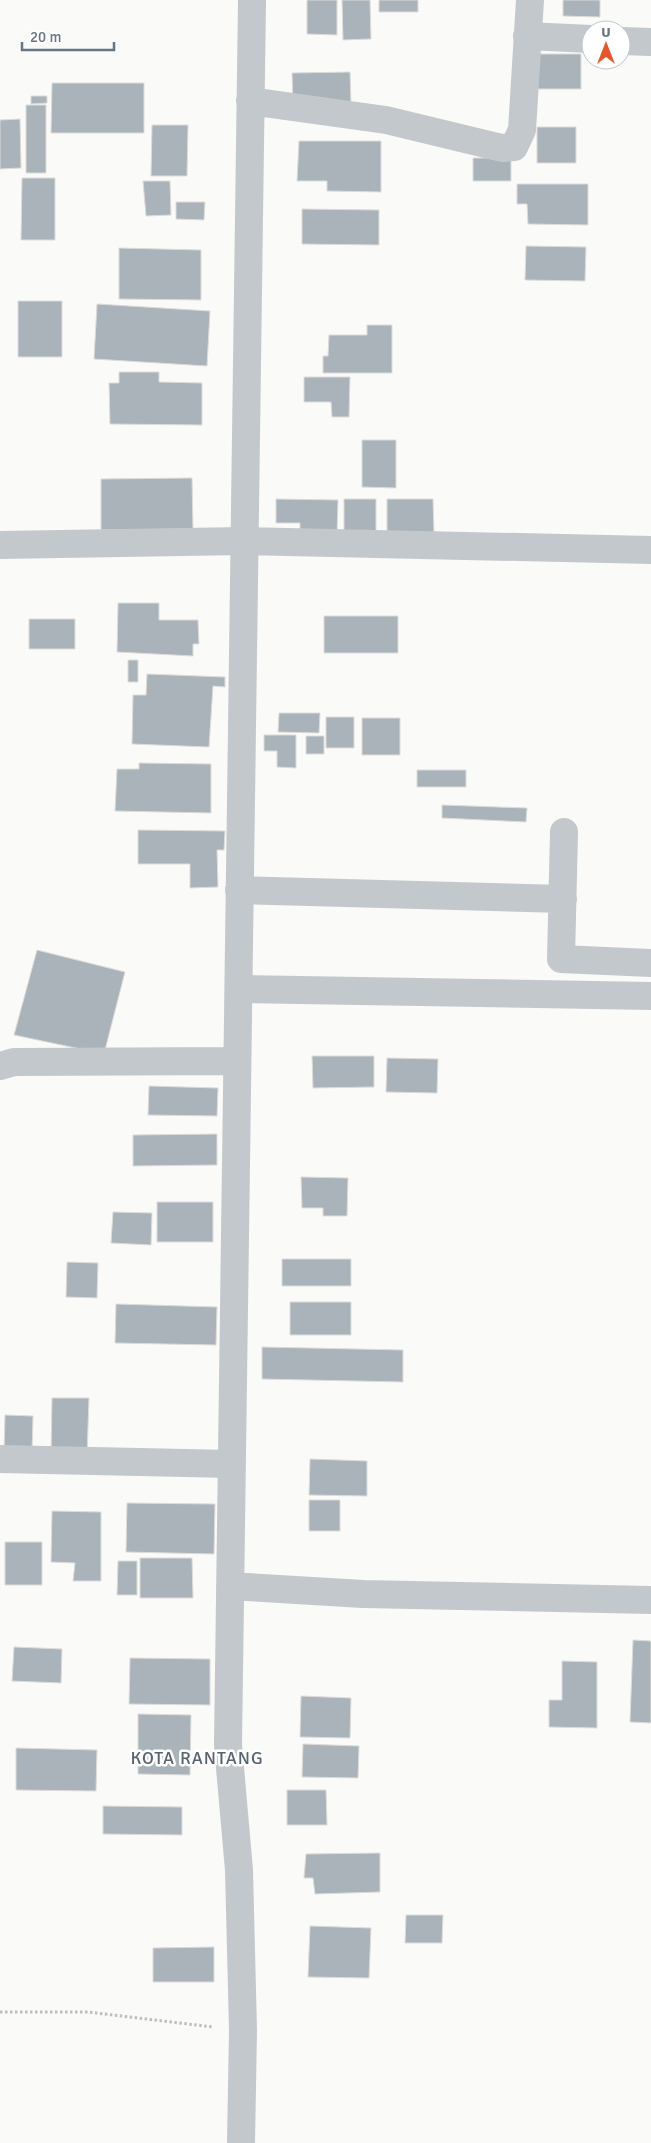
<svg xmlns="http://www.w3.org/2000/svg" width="651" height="2143" font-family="Signika,sans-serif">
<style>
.building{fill:#aab3b9;stroke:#dcdcda}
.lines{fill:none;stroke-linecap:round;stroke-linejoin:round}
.path{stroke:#bbbfc2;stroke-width:3;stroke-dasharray:2.5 2.5;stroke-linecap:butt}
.minor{stroke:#c3c8cc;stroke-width:28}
.labels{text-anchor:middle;stroke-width:5;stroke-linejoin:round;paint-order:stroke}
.quarter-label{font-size:18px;letter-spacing:1px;fill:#57646e;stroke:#fff}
</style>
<rect width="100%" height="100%" fill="#fafaf8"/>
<!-- building -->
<path class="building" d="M 307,0 L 337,0 L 337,35 L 307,34 Z
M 342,0 L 370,0 L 371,39 L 343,40 Z
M 379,0 L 418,0 L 418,12 L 379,12 Z
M 563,0 L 600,0 L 600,17 L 563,16 Z
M 535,54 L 581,54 L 581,89 L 535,89 Z
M 350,72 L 351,104 L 293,105 L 292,73 Z
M 52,83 L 144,83 L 144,133 L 51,133 Z
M 31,96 L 47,96 L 47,103 L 31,104 Z
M 26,105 L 46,105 L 46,173 L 26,173 Z
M 20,119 L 21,168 L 0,169 L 0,120 Z
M 152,125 L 188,125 L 187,176 L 151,176 Z
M 537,127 L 576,127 L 576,163 L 537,163 Z
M 299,141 L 381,141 L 381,192 L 327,191 L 327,181 L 297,181 Z
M 473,158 L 511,158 L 511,181 L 473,181 Z
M 22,178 L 55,178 L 55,240 L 21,240 Z
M 143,181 L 170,181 L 171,215 L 146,216 Z
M 517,184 L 588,184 L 588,225 L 528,224 L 527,204 L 517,204 Z
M 176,202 L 205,202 L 204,220 L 176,219 Z
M 302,209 L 379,210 L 379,245 L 302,244 Z
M 526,246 L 586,247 L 585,281 L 525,280 Z
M 119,248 L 201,250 L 201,300 L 119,299 Z
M 18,301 L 62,301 L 62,357 L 18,357 Z
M 97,304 L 210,311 L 207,366 L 94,359 Z
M 367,325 L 392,325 L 392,373 L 323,373 L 323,356 L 328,356 L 329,335 L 367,335 Z
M 119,372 L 159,372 L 159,382 L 202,383 L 202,425 L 110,424 L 109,383 L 119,383 Z
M 304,377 L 350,377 L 349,417 L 332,417 L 331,402 L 304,402 Z
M 362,440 L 396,440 L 396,488 L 362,487 Z
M 192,478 L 193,529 L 101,530 L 101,479 Z
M 276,499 L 338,500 L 337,536 L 300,535 L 300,523 L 276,523 Z
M 344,499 L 376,499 L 376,537 L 344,537 Z
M 387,499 L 433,499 L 434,533 L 387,533 Z
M 118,603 L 159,603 L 159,620 L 198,620 L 199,644 L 193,644 L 193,656 L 117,652 Z
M 324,616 L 398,616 L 398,653 L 324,653 Z
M 29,619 L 75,619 L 75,649 L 29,649 Z
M 128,660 L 138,660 L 138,682 L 128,682 Z
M 147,674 L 225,677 L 225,687 L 213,686 L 209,747 L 132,744 L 133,695 L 146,695 Z
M 279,713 L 320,713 L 319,733 L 278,732 Z
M 326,717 L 354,717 L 354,748 L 326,748 Z
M 362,718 L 400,718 L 400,755 L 362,755 Z
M 264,735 L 296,735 L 296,768 L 277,767 L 277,751 L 264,751 Z
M 306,736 L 324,736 L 324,754 L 306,754 Z
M 139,763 L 211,764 L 211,813 L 115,811 L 117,769 L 139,769 Z
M 417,770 L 466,770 L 466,787 L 417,787 Z
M 442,805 L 527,808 L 526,822 L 442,818 Z
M 138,830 L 225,831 L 224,850 L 217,850 L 218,887 L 190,888 L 190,864 L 138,864 Z
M 37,950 L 125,972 L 104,1054 L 14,1035 Z
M 312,1056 L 374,1056 L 374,1087 L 313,1088 Z
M 387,1058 L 438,1059 L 437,1093 L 386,1092 Z
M 149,1086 L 218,1088 L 217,1116 L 148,1115 Z
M 217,1134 L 217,1165 L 133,1166 L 133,1135 Z
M 301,1177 L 348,1178 L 347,1216 L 323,1216 L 323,1208 L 302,1208 Z
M 157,1202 L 213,1202 L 213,1242 L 157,1242 Z
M 113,1212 L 152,1213 L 151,1245 L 111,1243 Z
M 282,1259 L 351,1259 L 351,1286 L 282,1286 Z
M 67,1262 L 98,1263 L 97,1298 L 66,1297 Z
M 290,1302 L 351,1302 L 351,1335 L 290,1335 Z
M 116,1304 L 217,1307 L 216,1345 L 115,1343 Z
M 262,1347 L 403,1350 L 403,1382 L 262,1379 Z
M 52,1398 L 89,1398 L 87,1456 L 51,1455 Z
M 5,1415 L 33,1416 L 32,1453 L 4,1453 Z
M 310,1459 L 367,1461 L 367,1496 L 309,1495 Z
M 309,1500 L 340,1500 L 340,1531 L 309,1531 Z
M 127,1503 L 215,1504 L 214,1554 L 126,1552 Z
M 52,1511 L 101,1512 L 101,1581 L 73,1581 L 75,1563 L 51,1562 Z
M 5,1542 L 42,1542 L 42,1585 L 5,1585 Z
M 140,1558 L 192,1558 L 193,1598 L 140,1598 Z
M 118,1561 L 137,1561 L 137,1595 L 117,1595 Z
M 633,1640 L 651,1641 L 651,1723 L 630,1722 Z
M 14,1647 L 62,1649 L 61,1683 L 12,1681 Z
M 130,1658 L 210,1659 L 210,1705 L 129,1704 Z
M 562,1661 L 597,1662 L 597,1728 L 549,1727 L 549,1700 L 562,1700 Z
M 301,1696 L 351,1698 L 350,1738 L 300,1737 Z
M 138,1714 L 191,1715 L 190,1775 L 138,1774 Z
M 303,1744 L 359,1746 L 358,1778 L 302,1777 Z
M 16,1748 L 97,1750 L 96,1791 L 16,1790 Z
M 287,1790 L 326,1790 L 327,1825 L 287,1825 Z
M 103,1806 L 182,1807 L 182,1835 L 103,1834 Z
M 380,1853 L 380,1892 L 315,1894 L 313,1878 L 304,1878 L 306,1854 Z
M 406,1915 L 443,1915 L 442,1943 L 405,1943 Z
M 310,1926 L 371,1928 L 369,1978 L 308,1977 Z
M 214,1947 L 214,1982 L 153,1982 L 153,1948 Z"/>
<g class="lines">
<!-- path -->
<path class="path" d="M 0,2012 L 88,2012 L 213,2027"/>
<!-- minor -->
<path class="minor" d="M 527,36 L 591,39
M 621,41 L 651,42
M 250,101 L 386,120 L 502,148 L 514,147 L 522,130 L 530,0
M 0,545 L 243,541 L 651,550
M 564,832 L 561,959 L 651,963
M 239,890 L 563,899
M 240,989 L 651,996
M 0,1066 L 14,1062 L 236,1061
M 0,1459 L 231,1464
M 230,1586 L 363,1594 L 651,1600
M 241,2143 L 243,2030 L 239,1870 L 228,1745 L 252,0"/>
</g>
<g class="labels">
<!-- quarter labels -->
<g class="quarter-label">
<text x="197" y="1764">KOTA RANTANG</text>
</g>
</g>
<!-- north arrow -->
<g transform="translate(606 45)"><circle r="24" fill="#ffffff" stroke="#c1c8cd"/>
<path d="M0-4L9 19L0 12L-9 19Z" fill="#e4572e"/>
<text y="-8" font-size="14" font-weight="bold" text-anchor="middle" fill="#657683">U</text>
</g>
<!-- scale -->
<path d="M22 42v8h92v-8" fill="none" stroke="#657683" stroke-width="2.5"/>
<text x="30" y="42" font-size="15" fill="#657683" stroke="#ffffff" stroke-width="4" paint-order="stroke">20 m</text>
</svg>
